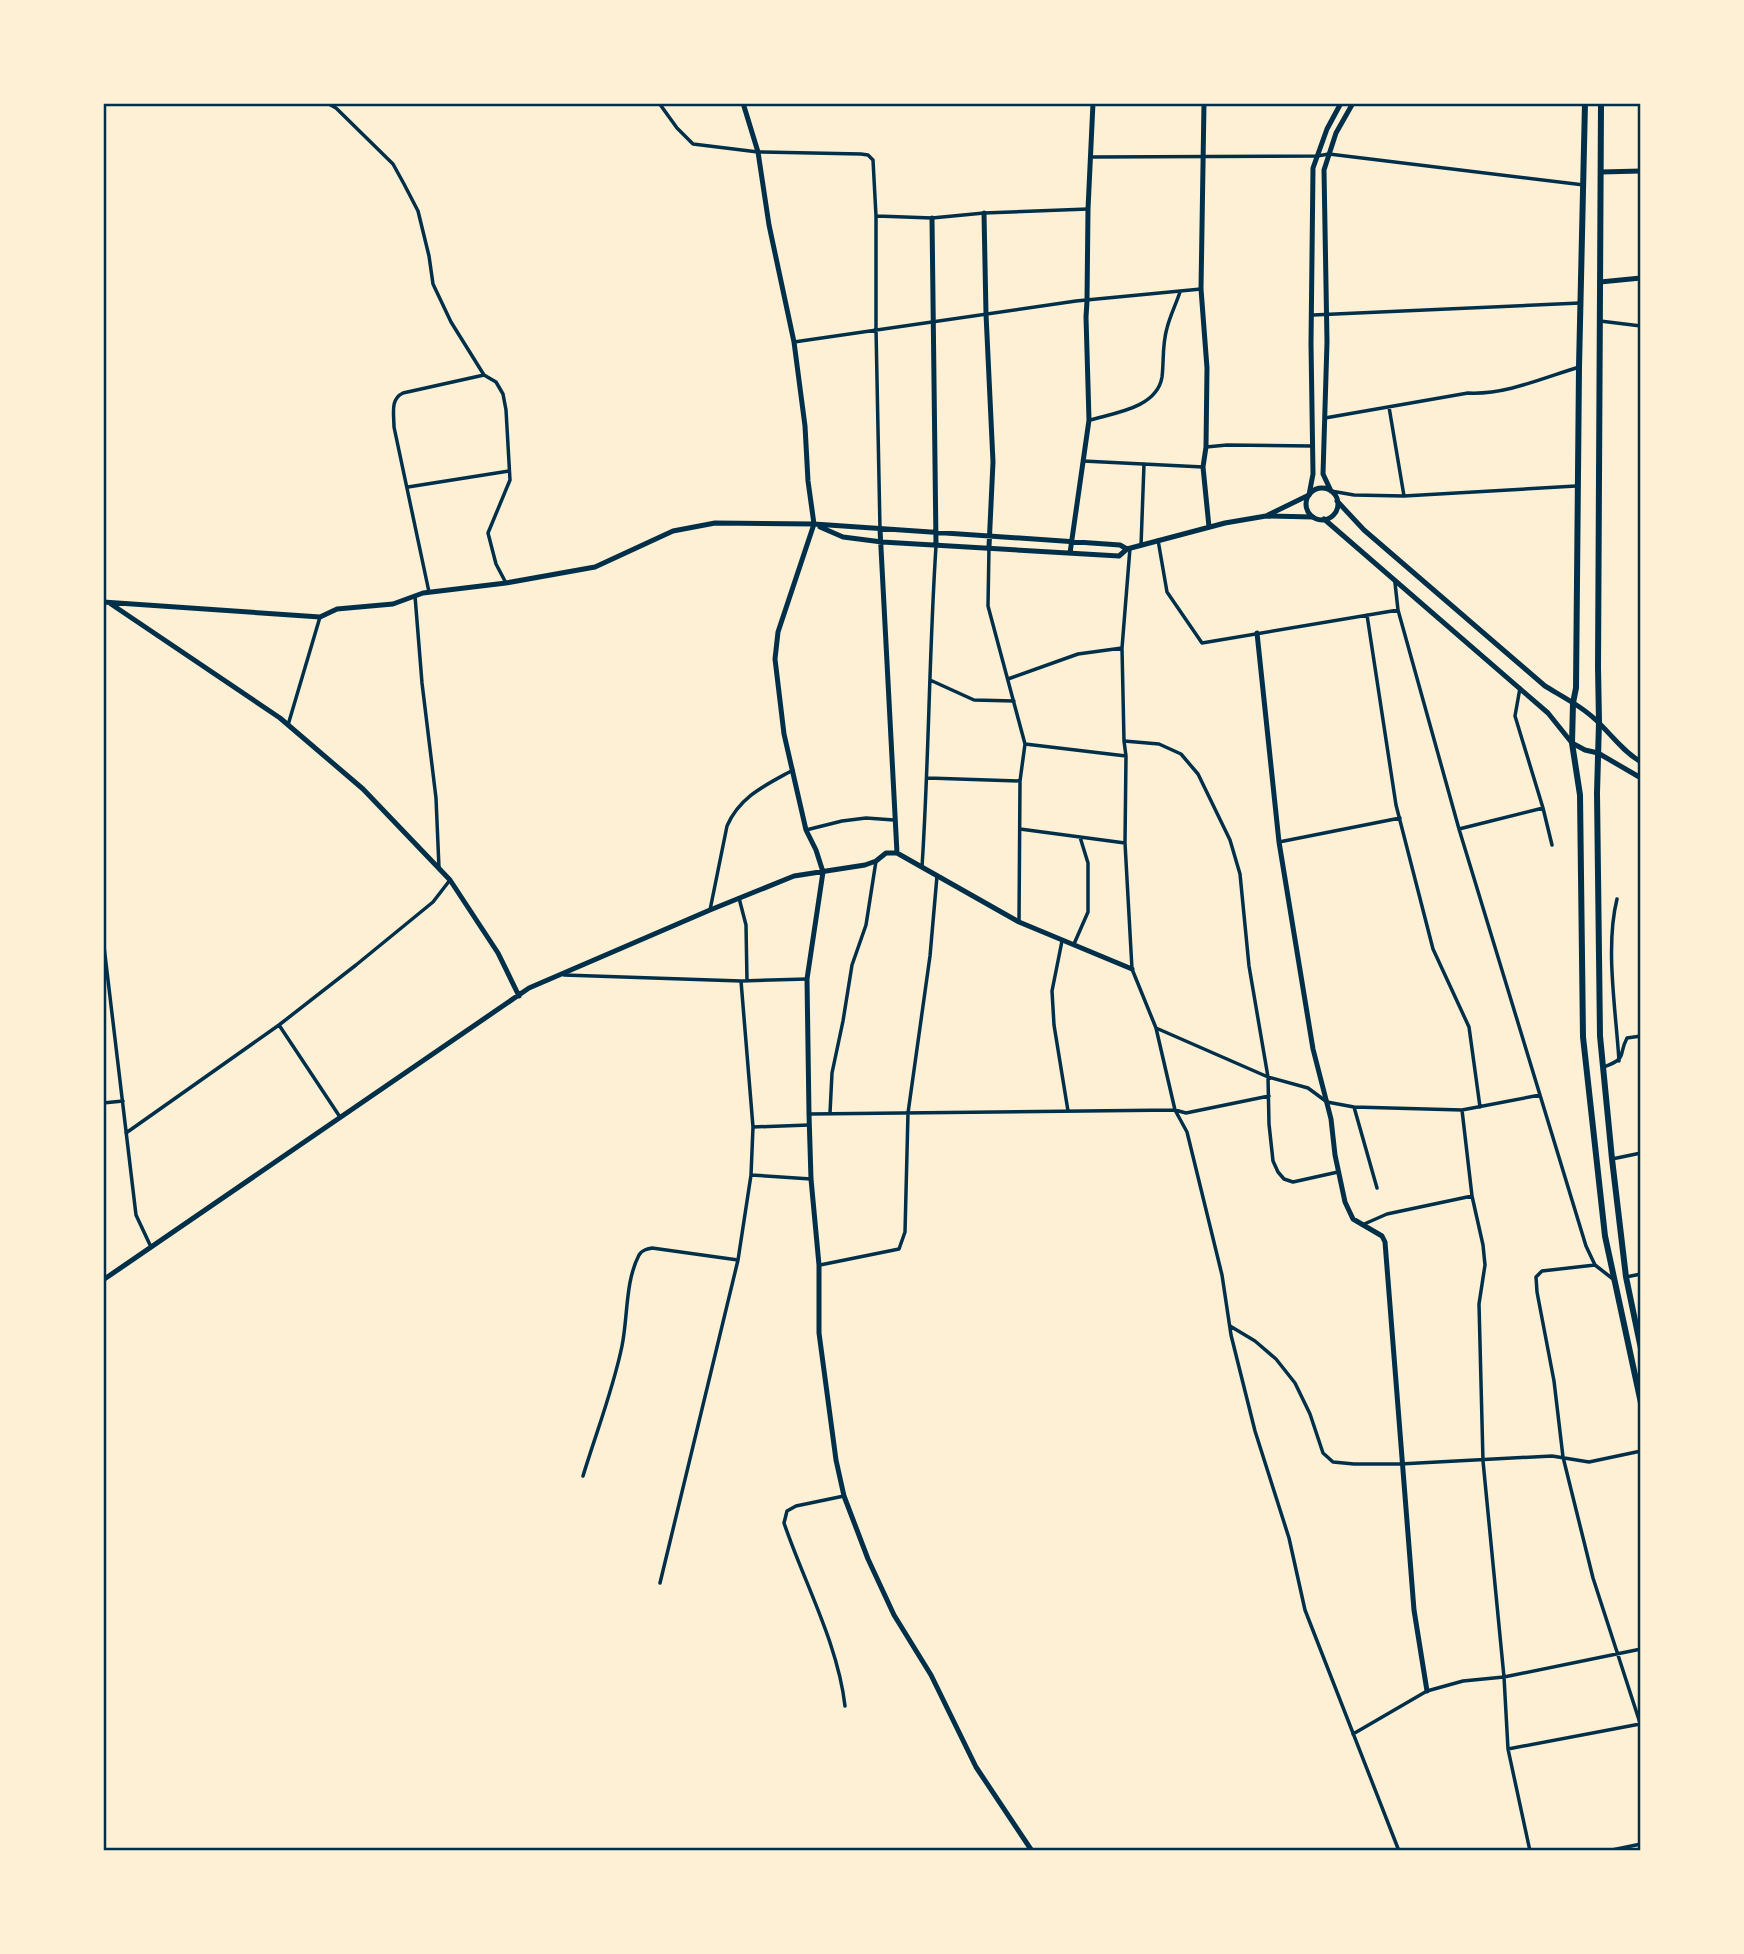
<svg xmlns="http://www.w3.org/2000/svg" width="1744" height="1954" font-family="Jost,sans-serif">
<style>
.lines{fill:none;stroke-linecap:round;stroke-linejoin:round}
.minor{stroke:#003049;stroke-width:3.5}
.tertiary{stroke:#003049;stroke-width:5}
.secondary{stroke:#003049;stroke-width:5}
.trunk{stroke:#003049;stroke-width:6}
.neatline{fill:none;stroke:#003049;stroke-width:2.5}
</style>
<rect width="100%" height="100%" fill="#fdf0d5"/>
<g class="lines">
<!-- minor -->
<path class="minor" d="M 327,103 L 336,108 L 393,164 L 404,184 L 418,211 L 429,256 L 433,284 L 451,322 L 484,375 L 496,382 L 503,394 L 506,410 L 510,480 L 488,533 L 496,564 L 506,583
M 659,103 L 677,128 L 693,144 L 758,152 L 861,154 L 868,155 L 873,160 L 876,216 L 876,329 L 880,529
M 1092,157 L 1317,156 L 1329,154 L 1584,185
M 877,216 L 932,218 L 984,213 L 1088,209
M 1313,315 L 1580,303
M 1600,321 L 1641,326
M 794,342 L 1076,301 L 1201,289
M 1389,407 L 1404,496
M 1325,418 L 1468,393 C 1505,395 1543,378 1579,367
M 1090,420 C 1114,413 1157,408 1162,377 C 1164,361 1162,345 1167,328 C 1170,316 1176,304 1180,292
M 1206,447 L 1227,445 L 1312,446
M 1083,461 L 1203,467
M 408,487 L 509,471
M 1331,491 L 1354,495 L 1404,496 L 1576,486
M 1158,540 L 1167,592 L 1202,643 L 1398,610
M 1141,546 L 1144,464
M 989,547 L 988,606 L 1025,744 L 1020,781 L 1019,922
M 1130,548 L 1122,648 L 1124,741 L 1126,756 L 1125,843 L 1132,969 L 1156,1028 L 1175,1110 L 1187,1132 L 1222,1275 L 1231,1335 L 1255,1431 L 1289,1538 L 1305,1610 L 1399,1851
M 1395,583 L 1398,610 L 1459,829 L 1586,1246 L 1595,1265 L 1613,1279
M 429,592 L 394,427 C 394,414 390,399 403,393 L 484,375
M 415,596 L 422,683 L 436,798 L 439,868
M 1367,615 L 1396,805 L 1433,949 L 1469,1027 L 1480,1107
M 1008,679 L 1078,654 L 1122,648
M 930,680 L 974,700 L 1014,701
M 1520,688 L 1515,716 L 1543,808 L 1552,845
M 288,725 L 320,617
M 1124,741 L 1159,744 L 1181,754 L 1198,774 L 1230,840 L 1240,874 L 1249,966 L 1268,1077 L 1269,1124 L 1273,1161 L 1278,1172 L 1284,1179 L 1293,1182 L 1338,1172
M 1025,744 L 1126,756
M 928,778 L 1020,781
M 1020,829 L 1125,843
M 1459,829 L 1543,808
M 806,830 L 842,821 L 866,818 L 894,820
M 1279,842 L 1400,818
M 922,867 C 929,760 929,653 936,546
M 739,898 L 746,925 L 747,981
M 1617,899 C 1605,947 1616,1011 1619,1061
M 710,910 L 727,826 C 740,796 766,785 793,770
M 103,938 L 136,1215 L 151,1247
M 1062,941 L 1052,991 L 1054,1025 L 1068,1111
M 1074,944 L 1088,912 L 1088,863 L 1080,837
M 564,975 L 741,981 L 807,979
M 279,1025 L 340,1117
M 1156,1028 L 1268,1077 L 1308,1088 L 1327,1102 L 1354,1107 L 1462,1110 L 1540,1095
M 1604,1067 C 1629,1057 1617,1057 1627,1038 L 1641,1036
M 103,1103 L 123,1101
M 1354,1107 L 1377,1188
M 1462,1110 L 1472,1196 L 1483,1245 L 1485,1265 L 1479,1304 L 1483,1461 L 1504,1677 L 1508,1749 L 1530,1851
M 830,1113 L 832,1073 L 843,1021 L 852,965 L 866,925 L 876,861
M 809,1114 L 1175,1110 L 1186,1113 L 1269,1096
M 753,1127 L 809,1125
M 126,1133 L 279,1025 L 356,965 L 433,902 L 450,880
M 1612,1159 L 1641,1153
M 751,1175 L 811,1179
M 1362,1225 L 1387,1214 L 1472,1196
M 820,1265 L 899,1249 L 905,1232 L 908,1113 L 930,956 L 937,876
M 1595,1265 L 1542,1271 L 1536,1277 L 1537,1292 L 1554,1381 L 1563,1457 L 1593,1578 L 1641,1726
M 1626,1277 L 1641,1274
M 1230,1326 L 1255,1341 L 1276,1359 L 1295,1383 L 1310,1414 L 1323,1453 L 1333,1462 L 1354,1464 L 1400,1464 L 1552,1456 L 1589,1462 L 1641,1451
M 583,1476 C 596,1433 613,1390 622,1346 C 628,1317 625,1282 639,1255 C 642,1250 647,1249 652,1248 L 738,1260
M 844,1496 L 796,1506 L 787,1511 L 784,1523 C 804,1582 838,1644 845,1706
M 660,1583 L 738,1260 L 751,1175 L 753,1127 L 741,981
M 1353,1734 L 1427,1691 L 1463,1681 L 1504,1677 L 1641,1649
M 1508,1749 L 1640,1724
M 1607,1851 L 1641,1844"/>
<!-- tertiary -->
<path class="tertiary" d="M 743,103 L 758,152 L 769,225 L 794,342 L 805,426 L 808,481 L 814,524 L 778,632 L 775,659 L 784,734 L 806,830 L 816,850 L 823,872 L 807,979 L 809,1114 L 811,1179 L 819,1265 L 819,1333 L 836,1460 L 844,1496 L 868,1559 L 894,1615 L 931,1675 L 976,1767 L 1032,1851
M 1204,103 L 1201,289 L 1207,368 L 1206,447 L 1203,467 L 1209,527
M 1601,172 L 1641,171
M 984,213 L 986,314 L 993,462 L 989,547
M 932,218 L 936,544
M 1600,282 L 1641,278
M 1268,515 L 1309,495
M 820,527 L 843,537 L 882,542 L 1119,556 L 1127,549 L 1225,523 L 1266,516 L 1313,517
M 880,529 L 897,853
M 1070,553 L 1089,420 L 1086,317 L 1087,301 L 1088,209 L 1093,103
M 103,602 L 320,617 L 337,609 L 393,604 L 423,593 L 506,583 L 595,567 L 673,531 L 715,523 L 814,524 L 1120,545 L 1127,549
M 111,604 L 280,718 L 363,789 L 450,880 L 498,953 L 519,996
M 1257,633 L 1279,842 L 1313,1049 L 1331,1119 L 1335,1155 L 1345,1202 L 1353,1219 L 1382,1236 L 1385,1242 L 1414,1610 L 1427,1691
M 103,1280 L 529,988 L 710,910 L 794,876 L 865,865 L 876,861 L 886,853 L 897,853 L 1019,922 L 1132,969"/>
<!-- secondary -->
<path class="secondary" d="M1306 504a16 16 0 1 1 32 0a16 16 0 1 1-32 0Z
M 1331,491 L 1323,474 L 1327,342 L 1324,170 L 1336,133 L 1353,103
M 1309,495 L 1313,474 L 1311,344 L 1313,168 L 1327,129 L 1341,103
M 1337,501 L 1364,530 L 1545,686 C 1563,697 1585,708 1600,724 C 1613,737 1624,752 1641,762
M 1324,519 L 1548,713 L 1572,743 L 1585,750 L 1598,753 L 1641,778"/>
<!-- trunk -->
<path class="trunk" d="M 1585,103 L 1579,367 L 1576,688 L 1573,703 L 1572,743 L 1580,795 L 1583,1037 L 1605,1236 L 1641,1403
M 1601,103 L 1598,667 L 1599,722 L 1597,793 L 1600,1036 L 1612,1159 L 1626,1277 L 1641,1349"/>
</g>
<!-- border -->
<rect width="1744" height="1954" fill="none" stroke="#fdf0d5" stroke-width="210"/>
<rect x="105" y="105" width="1534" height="1744" class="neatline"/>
</svg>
